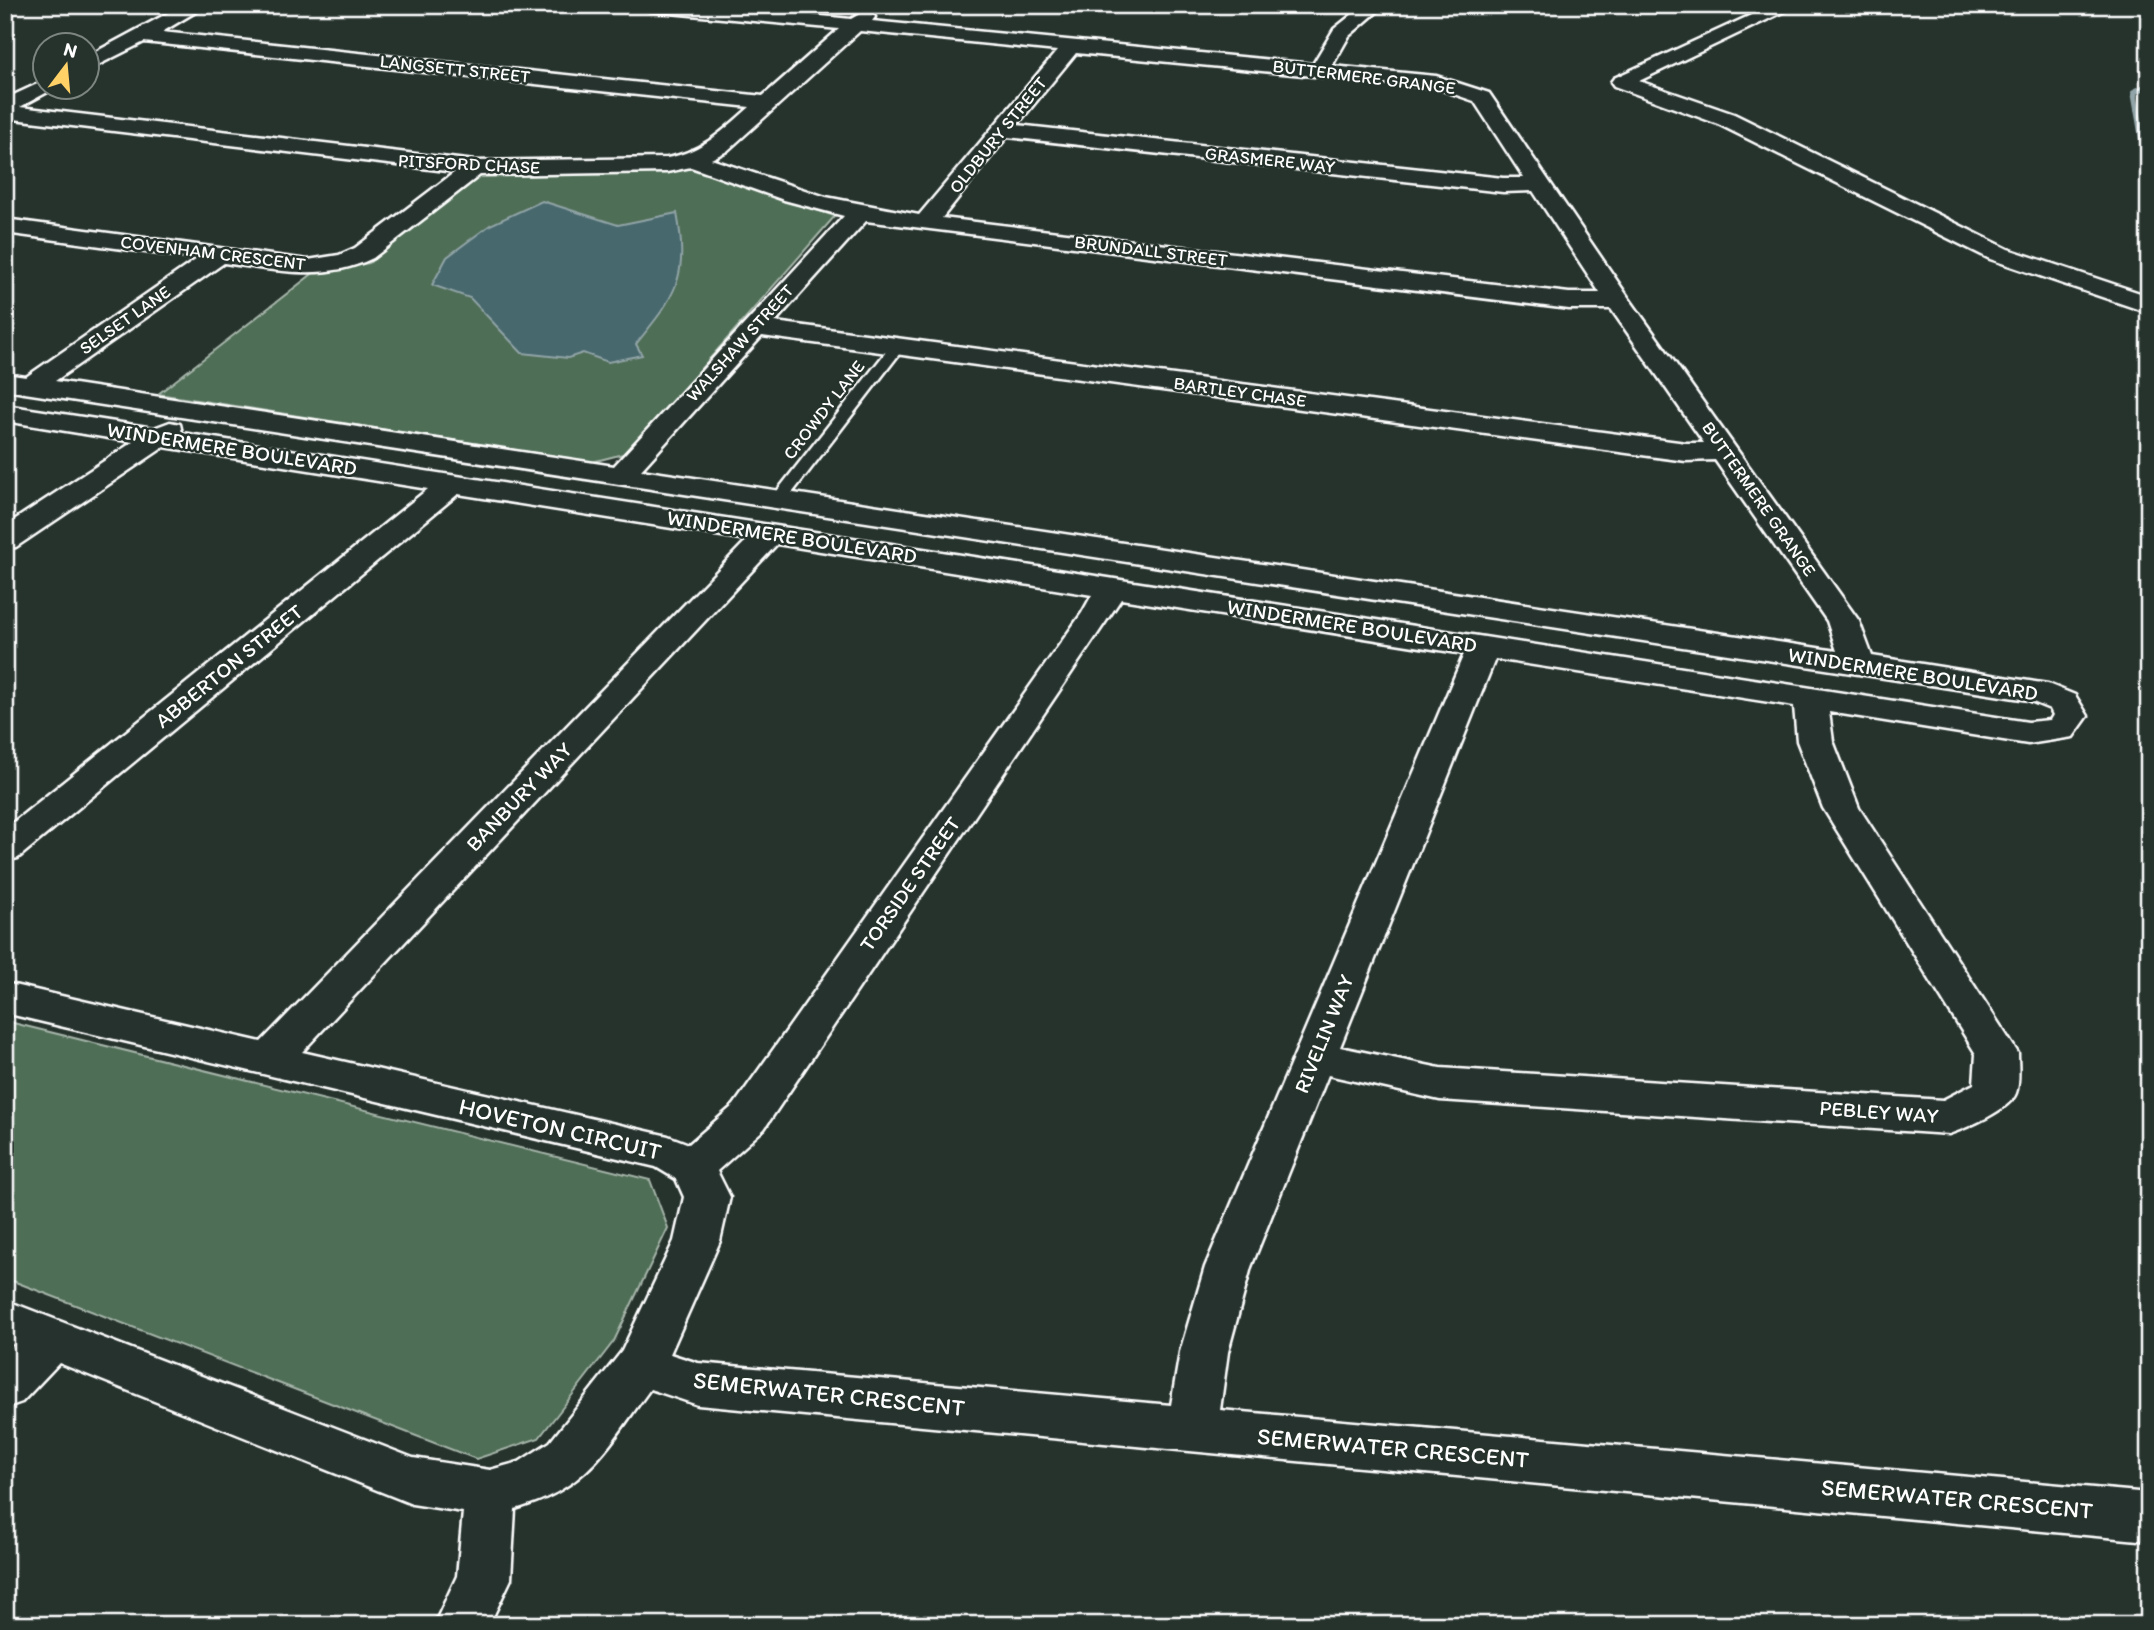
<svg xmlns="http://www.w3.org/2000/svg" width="2154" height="1630" font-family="Itim,sans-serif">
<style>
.green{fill:#4f6e57;stroke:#a7b6ab;stroke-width:2}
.water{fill:#47686d;stroke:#91a4a7;stroke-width:2}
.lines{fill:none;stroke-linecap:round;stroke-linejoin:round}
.stream{stroke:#91a4a7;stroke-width:6}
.lane-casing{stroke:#fff;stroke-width:5}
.street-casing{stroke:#fff;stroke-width:5}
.lane{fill:#26332d;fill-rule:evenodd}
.street{fill:#26332d;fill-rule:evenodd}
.labels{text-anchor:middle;stroke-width:5;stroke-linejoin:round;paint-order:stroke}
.far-street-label{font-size:18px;fill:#fff;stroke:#26332d}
.street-label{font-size:21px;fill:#fff;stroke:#26332d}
.near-street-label{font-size:24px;fill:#fff;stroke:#26332d}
</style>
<rect width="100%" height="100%" fill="#26332d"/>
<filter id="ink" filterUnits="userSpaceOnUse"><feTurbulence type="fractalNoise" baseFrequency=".0143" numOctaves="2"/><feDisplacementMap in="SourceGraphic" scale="14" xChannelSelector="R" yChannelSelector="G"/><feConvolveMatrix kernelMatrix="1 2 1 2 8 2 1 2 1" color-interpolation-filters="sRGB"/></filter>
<g filter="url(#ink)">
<!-- green -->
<path class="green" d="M 685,167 L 835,216 L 627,453 L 592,462 L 158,394 L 316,271 L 369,263 L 481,171 Z
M 5,1021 L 650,1180 L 668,1228 L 614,1341 L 539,1438 L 476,1459 L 5,1278 Z"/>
<!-- water -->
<path class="water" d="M 542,201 L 618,225 L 677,213 C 689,278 676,295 636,344 L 642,355 L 608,362 L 583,353 L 568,358 L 522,353 L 470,298 L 432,285 L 447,257 L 490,225 Z"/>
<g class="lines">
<!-- stream -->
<path class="stream" d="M 2149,85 L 2134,92 L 2149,178"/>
<!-- lane casing -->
<g class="lane-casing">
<path id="lane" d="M 898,342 L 905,346 L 903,349 L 786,501 L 774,501 L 774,495 L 893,343 Z"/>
</g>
<!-- street casing -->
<g class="street-casing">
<path id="street" d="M 183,5 L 207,5 L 162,32 L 763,96 L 839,29 L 649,11 L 640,5 L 710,5 L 851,19 L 865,11 L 872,13 L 875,17 L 872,21 L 1313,64 L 1334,29 L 1364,5 L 1385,5 L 1349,36 L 1332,66 L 1436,76 L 1489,93 L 1628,297 L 1859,621 L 1872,656 L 2048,684 L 2075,695 L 2088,716 L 2073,737 L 2028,744 L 1829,712 L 1833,741 L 1859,808 L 2018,1053 C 2018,1065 2020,1082 2016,1093 C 2010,1110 1966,1128 1949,1134 L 1440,1100 L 1328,1075 L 1251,1267 L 1228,1352 L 1220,1410 L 2149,1493 L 2149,1541 L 698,1405 L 650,1389 C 607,1447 589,1488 515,1509 L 511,1579 L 489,1625 L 434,1625 L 457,1576 L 463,1512 L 412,1504 L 59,1363 L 22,1402 L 5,1408 L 5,1353 L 14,1345 L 5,1341 L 5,1300 L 413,1458 L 490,1470 L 519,1462 L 550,1442 L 622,1351 L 674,1241 L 684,1197 L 676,1179 L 656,1167 L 5,1013 L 5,983 L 261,1042 L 747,540 L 458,494 L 18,858 L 5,861 L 5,829 L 428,489 L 164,447 L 16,547 L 5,549 L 5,526 L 133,442 L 5,421 L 5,405 L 154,428 L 170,422 L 180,424 L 182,433 L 2028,722 L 2050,720 L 2053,715 L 2050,709 L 2028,700 L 5,390 L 5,374 L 26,377 L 197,259 L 5,233 L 5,219 L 308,260 L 339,255 L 355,248 L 455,172 L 5,118 L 5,99 L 46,80 L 46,88 L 55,88 L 20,107 L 475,161 L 667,158 C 702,152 724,130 750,107 L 144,42 L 88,70 L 88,56 ZM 860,31 L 1057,51 L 919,215 L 826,197 L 711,159 L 727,151 ZM 1076,53 L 1436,88 L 1474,101 L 1524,178 L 1503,178 L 1017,125 ZM 1007,137 L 1503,192 L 1533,191 L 1600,293 L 1569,293 L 942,218 ZM 691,167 L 784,200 L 844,216 L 614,466 L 55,381 L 224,263 C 275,270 324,282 373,258 L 480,175 L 667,172 ZM 866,221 L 1569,309 L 1611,309 L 1704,443 L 1686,443 L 775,322 ZM 762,336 L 1686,461 L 1715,460 L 1827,621 L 1837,651 L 641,470 ZM 777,544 L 1092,595 L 1082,613 L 734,1105 L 689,1144 L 668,1136 L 302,1052 ZM 1121,599 L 1464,654 L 1205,1267 L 1180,1352 L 1171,1405 L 698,1363 L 670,1354 L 720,1241 L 730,1197 L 717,1171 L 764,1129 ZM 1495,659 L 1794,706 L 1797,741 L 1823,808 L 1976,1054 L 1974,1084 L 1943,1100 L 1440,1068 L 1340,1047 Z
M 1773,5 L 1798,5 L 1639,81 L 1734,114 L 2008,249 L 2149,296 L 2149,313 L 1990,259 L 1718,124 L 1614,86 L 1611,82 L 1614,78 Z"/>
</g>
<!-- lane -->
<use href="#lane" class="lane"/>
<!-- street -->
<use href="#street" class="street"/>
</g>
</g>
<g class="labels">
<!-- far-street labels -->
<g class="far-street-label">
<text transform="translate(455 69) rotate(6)" y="6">LANGSETT STREET</text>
<text transform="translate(1364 77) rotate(7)" y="6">BUTTERMERE GRANGE</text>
<text transform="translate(998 135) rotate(-51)" y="6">OLDBURY STREET</text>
<text transform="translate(1270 160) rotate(6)" y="6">GRASMERE WAY</text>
<text transform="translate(469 164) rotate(3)" y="6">PITSFORD CHASE</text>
<text transform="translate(1151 251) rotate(7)" y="6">BRUNDALL STREET</text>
<text transform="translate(213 253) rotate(7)" y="6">COVENHAM CRESCENT</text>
<text transform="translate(125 320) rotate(-35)" y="6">SELSET LANE</text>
<text transform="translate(740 343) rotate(-48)" y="6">WALSHAW STREET</text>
<text transform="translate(1240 392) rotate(8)" y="6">BARTLEY CHASE</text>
<text transform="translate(824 410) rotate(-52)" y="6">CROWDY LANE</text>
<text transform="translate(1759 499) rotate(55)" y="6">BUTTERMERE GRANGE</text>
</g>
<!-- street labels -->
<g class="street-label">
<text transform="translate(232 449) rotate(9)" y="7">WINDERMERE BOULEVARD</text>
<text transform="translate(792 537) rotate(9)" y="7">WINDERMERE BOULEVARD</text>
<text transform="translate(1352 626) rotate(9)" y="7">WINDERMERE BOULEVARD</text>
<text transform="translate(229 666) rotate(-39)" y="7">ABBERTON STREET</text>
<text transform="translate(1913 674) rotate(9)" y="7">WINDERMERE BOULEVARD</text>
<text transform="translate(519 797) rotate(-46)" y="7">BANBURY WAY</text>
<text transform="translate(910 884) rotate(-55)" y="7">TORSIDE STREET</text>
<text transform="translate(1324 1034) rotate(-68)" y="7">RIVELIN WAY</text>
<text transform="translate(1879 1112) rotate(4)" y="7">PEBLEY WAY</text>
</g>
<!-- near-street labels -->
<g class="near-street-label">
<text transform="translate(560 1129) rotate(13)" y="8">HOVETON CIRCUIT</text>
<text transform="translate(829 1394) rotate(6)" y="8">SEMERWATER CRESCENT</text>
<text transform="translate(1393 1448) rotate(5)" y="8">SEMERWATER CRESCENT</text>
<text transform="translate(1957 1499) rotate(5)" y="8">SEMERWATER CRESCENT</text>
</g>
</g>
<!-- margin -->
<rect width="2154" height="1630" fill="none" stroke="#26332d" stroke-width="28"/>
<rect x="14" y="14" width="2126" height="1602" fill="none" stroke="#fff" stroke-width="2.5" filter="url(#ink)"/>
<!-- north arrow -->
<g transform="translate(66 66) rotate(16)"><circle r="33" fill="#26332d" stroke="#7d8581" stroke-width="2"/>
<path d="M0-5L12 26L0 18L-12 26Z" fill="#ffd166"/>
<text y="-10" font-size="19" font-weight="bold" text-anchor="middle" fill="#ffffff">N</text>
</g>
</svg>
